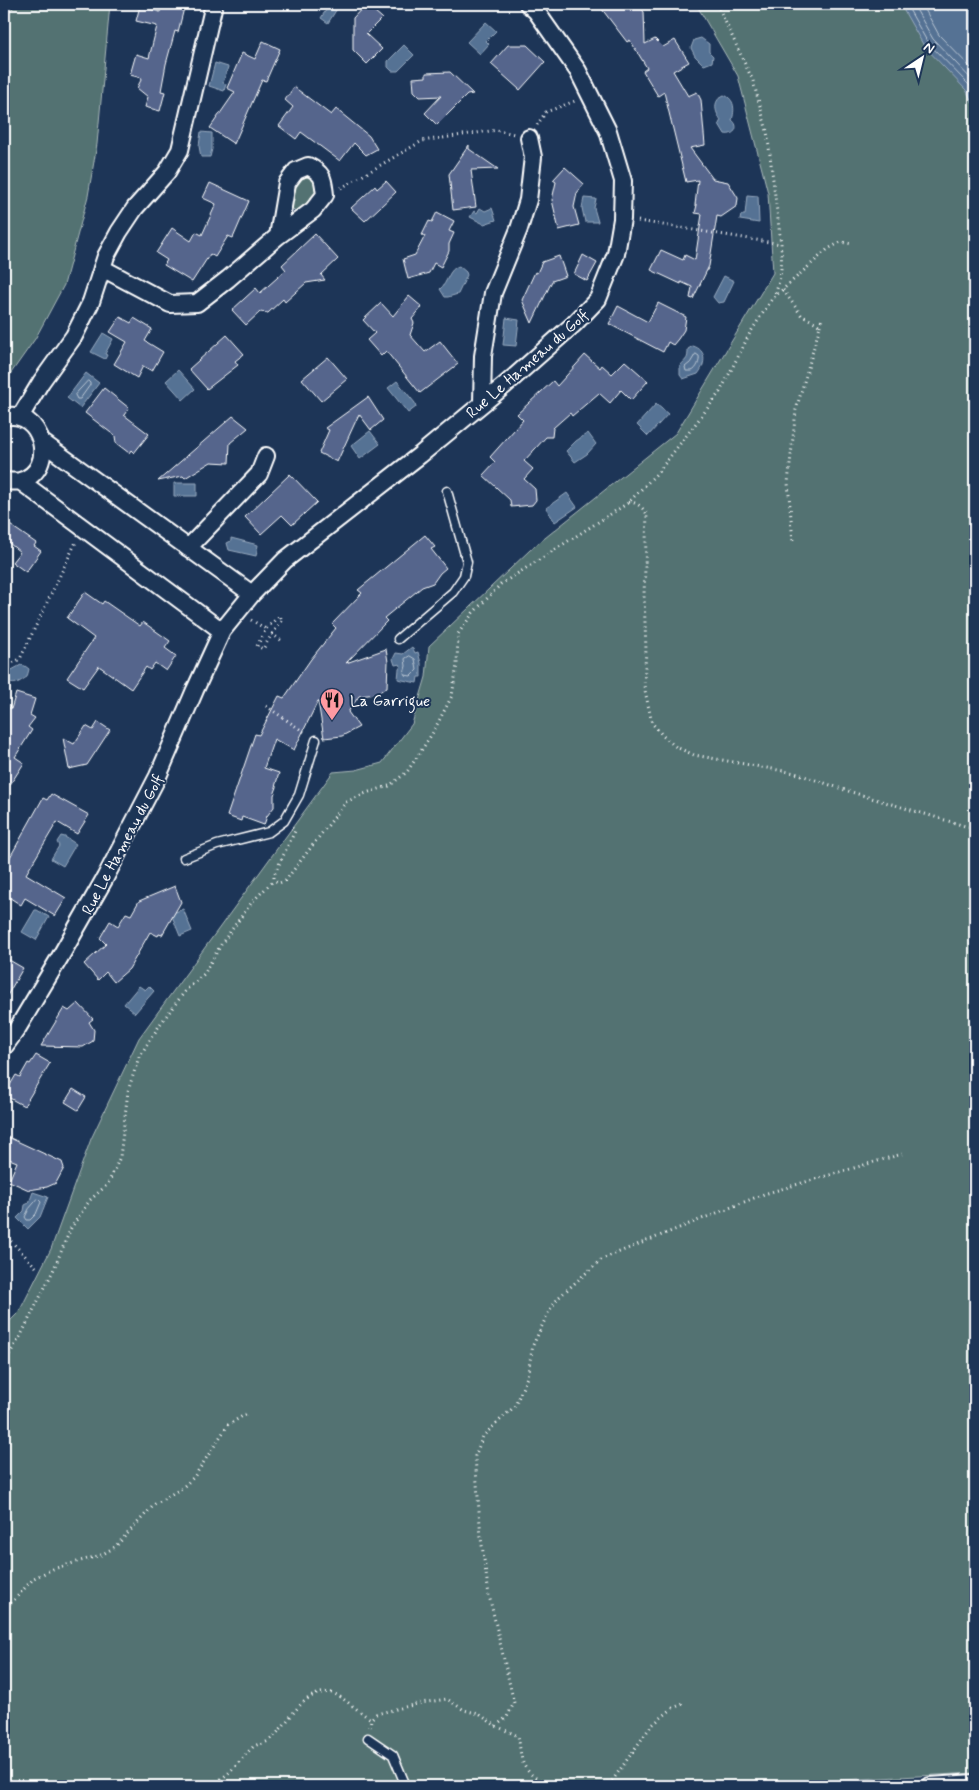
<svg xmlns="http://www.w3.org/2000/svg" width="979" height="1790" font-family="Mynerve,sans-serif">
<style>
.green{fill:#537272;stroke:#a9b8b8}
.water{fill:#547294;stroke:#98aabf}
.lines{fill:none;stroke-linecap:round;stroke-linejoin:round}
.shore{stroke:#bbc7d4;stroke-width:1}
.building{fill:#54658c;stroke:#fff}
.service-casing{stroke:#fff;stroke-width:11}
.minor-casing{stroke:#fff;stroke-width:20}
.path{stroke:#fff;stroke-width:3;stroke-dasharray:1 4;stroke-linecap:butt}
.service{stroke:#1d3557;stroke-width:8}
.minor{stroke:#1d3557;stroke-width:16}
.labels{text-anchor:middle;stroke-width:4;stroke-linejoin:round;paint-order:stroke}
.street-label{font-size:16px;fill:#fff;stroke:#1d3557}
.poi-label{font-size:16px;fill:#fff;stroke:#1d3557;text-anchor:start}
</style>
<rect width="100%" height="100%" fill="#1d3557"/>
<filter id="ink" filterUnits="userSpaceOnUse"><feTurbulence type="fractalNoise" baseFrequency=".02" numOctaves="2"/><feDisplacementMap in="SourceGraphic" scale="10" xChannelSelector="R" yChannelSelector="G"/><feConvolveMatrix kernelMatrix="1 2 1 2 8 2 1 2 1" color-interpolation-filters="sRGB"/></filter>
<g filter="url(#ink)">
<!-- green -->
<path class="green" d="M 4,4 L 110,4 L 97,144 L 88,196 L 64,285 L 35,339 L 4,383 Z
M 696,4 L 975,4 L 975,1773 L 727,1786 L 4,1786 L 4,1327 L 19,1312 L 51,1249 L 91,1139 L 139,1038 L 333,772 L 356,770 L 382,763 L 412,724 L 426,677 L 429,646 L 530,550 L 676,433 L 773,273 L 768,193 L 738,76 Z
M 306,177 L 315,180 C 320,197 309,200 298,212 L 289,207 L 298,181 Z"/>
<!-- water -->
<path class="water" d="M 318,4 L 340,4 L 328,23 L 321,18 L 326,10 L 318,5 Z
M 900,4 L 975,4 L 975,107 L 966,90 L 924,46 Z
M 486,22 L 496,31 L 486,41 L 489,44 L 480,54 L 467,42 Z
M 701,38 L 709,44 L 709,52 L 713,56 L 712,62 L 704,65 L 695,56 L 691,48 L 694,40 Z
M 404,45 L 414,55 L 398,71 L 392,71 L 388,67 L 388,61 Z
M 215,63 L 228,67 L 223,83 L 226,84 L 224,91 L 209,86 Z
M 724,95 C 735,99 735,110 732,120 C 740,126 735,136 725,134 L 719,124 L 721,120 C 714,111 713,100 724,95 Z
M 201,132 L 212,133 L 212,149 L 210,157 L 201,157 L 199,146 Z
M 747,195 L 758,196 L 759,223 L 740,220 L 741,215 L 745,215 Z
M 584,198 L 596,199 L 594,208 L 598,222 L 585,222 L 582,208 Z
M 480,208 L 485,211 L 492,208 L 496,220 L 484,224 L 470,217 L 474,211 L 477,213 Z
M 459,266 L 466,272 L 467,275 L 458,294 L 448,297 L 445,297 L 440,289 C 448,283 448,269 459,266 Z
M 724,276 L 734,281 L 724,302 L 718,303 L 713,297 Z
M 506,318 L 519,320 L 516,346 L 503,345 Z
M 103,333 L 113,339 L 105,354 L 107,355 L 105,359 L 91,352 Z
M 693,346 C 707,350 706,364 698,374 L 683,379 L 680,375 L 680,366 C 687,358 688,360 688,349 Z
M 178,370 L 195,389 L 183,400 L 166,381 Z
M 86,373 L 99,383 L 80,408 L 67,398 Z
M 397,381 L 415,403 L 416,407 L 408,413 L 388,388 Z
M 656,404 L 668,414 L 648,436 L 637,425 Z
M 370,431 L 380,444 L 360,459 L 351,446 Z
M 588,433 L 596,444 L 587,454 L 575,462 L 566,451 L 576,441 Z
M 174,483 L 197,483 L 197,496 L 174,496 Z
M 567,493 L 577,507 L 555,522 L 546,508 Z
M 231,538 L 258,545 L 256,556 L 229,550 L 227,543 L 231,541 Z
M 412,647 L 415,653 L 418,652 L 421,663 L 421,677 L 418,677 L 417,683 L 398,679 L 399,669 L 401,666 L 400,664 L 395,665 L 393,659 L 396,653 L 403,654 Z
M 21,665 L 25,666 L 29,669 L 27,677 C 20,681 12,689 6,678 L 8,672 Z
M 61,836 L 65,837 L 76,844 L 63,866 L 51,859 L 59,846 L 57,842 Z
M 183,909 L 192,931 L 180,936 L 172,916 L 173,913 Z
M 35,910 L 37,910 L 49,917 L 36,940 L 22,932 Z
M 139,986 L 145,990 L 149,986 L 154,991 L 135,1013 L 124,1004 Z
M 33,1192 L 48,1197 L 40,1217 L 28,1229 L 17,1218 L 24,1211 L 25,1205 L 29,1203 Z"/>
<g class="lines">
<!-- shore -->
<path class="shore" d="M 906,4 L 928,43 L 970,86 L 975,96
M 913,4 L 933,39 L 975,83
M 922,4 L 939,35 L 975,72
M 696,354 L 699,356 C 700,361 697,369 692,371 L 686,371 L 685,367 L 690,363 Z
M 88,381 L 90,383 L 90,385 L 80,399 L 77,399 L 75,395 Z
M 410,656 L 415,659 L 417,670 L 411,676 L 405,675 L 404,673 L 406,666 L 405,659 Z
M 38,1199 L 41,1202 L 36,1214 L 30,1220 L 27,1220 L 25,1217 L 29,1209 Z"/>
</g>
<!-- building -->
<path class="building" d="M 162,4 L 185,4 L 178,32 L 175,31 L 166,64 L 161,91 L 165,92 L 160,111 L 145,107 L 148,97 L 137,88 L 142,78 L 130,75 L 136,54 L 149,58 L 157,26 L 136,21 L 140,6 L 160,12 Z
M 366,4 L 382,18 L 366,34 L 382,49 L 367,64 L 353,50 L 353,18 Z
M 598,4 L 638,4 L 644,12 L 645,44 L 655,39 L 663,47 L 675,40 L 689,62 L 673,71 L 688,96 L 697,92 L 701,100 L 705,145 L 690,148 L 713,179 L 728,182 L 738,198 L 737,206 L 721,217 L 717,216 L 709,266 L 693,299 L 690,298 L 692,287 L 681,282 L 681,284 L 651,270 L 661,250 L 683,260 L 685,255 L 695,260 L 702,214 L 695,213 L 697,205 L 695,205 L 698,180 L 686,182 L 664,92 L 658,96 L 643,71 L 647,68 L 630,40 L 627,42 Z
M 263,41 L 280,49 L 266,81 L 262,80 L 234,144 L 210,128 L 235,92 L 227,88 L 242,53 L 255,59 Z
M 508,45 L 527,45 L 545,62 L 520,90 L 491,64 Z
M 450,72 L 473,94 L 467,95 L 437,125 L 425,113 L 441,96 L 420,97 L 414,91 L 413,78 L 426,77 L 426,73 Z
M 294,87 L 331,115 L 336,109 L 369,136 L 377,149 L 366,155 L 354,143 L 340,161 L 301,132 L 296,139 L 279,126 L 293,107 L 285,100 Z
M 469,145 L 469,149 L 498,169 L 471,170 L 476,207 L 453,210 L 449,174 Z
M 565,167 L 584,184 L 577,193 L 574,207 L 579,225 L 559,230 L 552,200 L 556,182 L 553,180 Z
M 386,181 L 396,192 L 365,221 L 351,208 L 375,186 L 377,189 Z
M 210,183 L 249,201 L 233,238 L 228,236 L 215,257 L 210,254 L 192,282 L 164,265 L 167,260 L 156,253 L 172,228 L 191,241 L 196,232 L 202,235 L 216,204 L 203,198 Z
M 437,212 L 454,221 L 449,231 L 454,233 L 449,244 L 449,251 L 441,267 L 434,263 L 429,273 L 408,279 L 403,259 L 415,255 L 425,236 L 422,235 L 429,221 L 432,222 Z
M 315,234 L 338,259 L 321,275 L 325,280 L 306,283 L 285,302 L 283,299 L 268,313 L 260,312 L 246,325 L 232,310 L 256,288 L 260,293 L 286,270 L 282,265 Z
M 583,255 L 597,263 L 587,281 L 574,274 Z
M 559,256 L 566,276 L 552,281 L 532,323 L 522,300 L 535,272 L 537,273 L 542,262 Z
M 409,296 L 422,307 L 412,319 L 414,323 L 410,335 L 425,352 L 440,341 L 458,364 L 420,393 L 386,351 L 381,356 L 367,340 L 375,333 L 363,320 L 381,303 L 393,316 Z
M 658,303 L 686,317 L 684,330 L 678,339 L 673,345 L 668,342 L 663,352 L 609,324 L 618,306 L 648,322 Z
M 120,317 L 131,323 L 134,318 L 152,329 L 145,341 L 163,352 L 152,371 L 143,366 L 137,378 L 114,364 L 127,342 L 110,332 Z
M 227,335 L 244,354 L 235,361 L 238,365 L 207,389 L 189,369 Z
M 585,355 L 600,368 L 602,365 L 612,374 L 625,361 L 648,381 L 631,400 L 621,390 L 610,403 L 599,393 L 572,416 L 570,413 L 553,428 L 552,437 L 546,437 L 524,461 L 533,469 L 524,479 L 535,489 L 536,500 L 532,505 L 511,507 L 510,500 L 483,475 L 495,462 L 490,457 L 523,420 L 517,414 L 553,381 L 557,386 Z
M 328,357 L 347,379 L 321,401 L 302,379 Z
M 104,388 L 129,408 L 124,415 L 149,434 L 134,453 L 131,450 L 129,453 L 116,443 L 115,436 L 85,413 Z
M 368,397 L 383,420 L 371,430 L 359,414 L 337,462 L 319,453 L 329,430 L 325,428 Z
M 233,416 L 248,428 L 230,443 L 229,463 L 211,462 L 185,478 L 183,476 L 158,481 Z
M 290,474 L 317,502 L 292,525 L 282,515 L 261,534 L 245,517 Z
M 4,521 L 36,543 L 34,546 L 41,551 L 26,572 L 12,562 L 20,552 L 4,539 Z
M 425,535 L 435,547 L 431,549 L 446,568 L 440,573 L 433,583 L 422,587 L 384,618 L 387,621 L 346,663 L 386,649 L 388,662 L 387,687 L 376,694 L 359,696 L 348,712 L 359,727 L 342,736 L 324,738 L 318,701 L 294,750 L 274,739 L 264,768 L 279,773 L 275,787 L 277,787 L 274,795 L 274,807 L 267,816 L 264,825 L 242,817 L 241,821 L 227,816 L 255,734 L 259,735 L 279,696 L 284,698 L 311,659 L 336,628 L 332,624 L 362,593 L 358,590 Z
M 85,592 L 102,604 L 104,601 L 140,626 L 143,622 L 170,641 L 165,648 L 176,656 L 166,671 L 155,663 L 150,670 L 146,667 L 131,689 L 99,666 L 83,688 L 67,678 L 94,638 L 67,618 Z
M 16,693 L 35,699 L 30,715 L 35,718 L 28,727 L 32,730 L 15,757 L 24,763 L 4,794 L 4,704 L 11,709 Z
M 98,722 L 110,730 L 87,765 L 69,769 L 63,738 L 74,744 L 86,726 L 93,730 Z
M 51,794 L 89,815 L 77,834 L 57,822 L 26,874 L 66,898 L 55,916 L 25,898 L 21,905 L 4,894 L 4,868 L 43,798 L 47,800 Z
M 175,886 L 181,902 L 162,935 L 159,934 L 158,936 L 150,932 L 129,969 L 114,982 L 106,972 L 98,980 L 84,964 L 106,944 L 100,938 L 110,921 L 118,926 L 126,913 L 131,915 L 139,901 Z
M 4,957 L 23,968 L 4,1001 Z
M 78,1003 L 93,1019 L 89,1022 L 94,1030 L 93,1041 L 83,1047 L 41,1046 L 64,1008 L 69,1011 Z
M 36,1055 L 50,1063 L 24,1106 L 4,1095 L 16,1075 L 20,1077 L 28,1063 L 30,1064 Z
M 73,1089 L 86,1097 L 78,1110 L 65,1102 Z
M 8,1137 L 62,1162 L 64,1168 L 56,1183 L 47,1187 L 29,1190 L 9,1181 L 17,1162 L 4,1157 L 4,1146 Z"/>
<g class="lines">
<!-- service casing -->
<g class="service-casing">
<path id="service" d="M 398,639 L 453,592 L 464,576 L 467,562 L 447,491
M 184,858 L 217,845 L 269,832 L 284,821 L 299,795 L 316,740
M 368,1738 L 393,1755 L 406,1786"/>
</g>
<!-- minor casing -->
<g class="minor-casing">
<path id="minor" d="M 102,268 L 170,304 L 197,303 L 228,279 L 278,236 L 313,210 L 325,195 C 323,179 324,174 308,166 L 296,171 L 287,183 L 278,236
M 482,403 L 483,356 L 493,293 L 519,229 L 528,200 L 533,157 L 529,138
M 4,417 C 42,407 59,470 20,481 C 15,482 8,481 4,481
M 20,417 L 41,382 L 74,336 L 91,302 L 106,256 L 119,232 L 135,208 L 167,172 L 180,150 L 214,4
M 42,442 L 252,594
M 20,481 L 222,631
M 188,548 L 259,474 L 266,456
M 4,1047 L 17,1029 L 60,957 L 105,878 L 158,776 L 195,690 L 222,631 L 252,594 L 285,560 L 420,455 L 505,385 L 574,324 L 598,299 L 616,254 L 622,219 L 623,181 L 608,131 L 578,71 L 536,11 L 528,4
M 930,1786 L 975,1783"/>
</g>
<!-- path -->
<path class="path" d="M 717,4 L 753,81 L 767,131 L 781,244 C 782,262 782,279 774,296
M 4,21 L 14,4
M 537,125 L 546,112 L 575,101
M 341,188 L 422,141 L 497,130 L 514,134
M 638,221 L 781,244
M 783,290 L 802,316 L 815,322 L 820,326 L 796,410 L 788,483 L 793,542
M 820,326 L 822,318
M 629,502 C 637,502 643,508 647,514 L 644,595 L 646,650 L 644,686 L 652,723 L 663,736 L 676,747 L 694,755 L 795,773 L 848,791 L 975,829
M 251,620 L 266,629
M 272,634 L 283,620 L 279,616 L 266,629 L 257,646 L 263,649 L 272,634 L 282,641
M 4,667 L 20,659 L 76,542
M 266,706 L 307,734
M 292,828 L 295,831 L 274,875 L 274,880 L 279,883 L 285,881 L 346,802 L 366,793 L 389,786 L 407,772 L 432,734 L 452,696 L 457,665 L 458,634 L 473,613 L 501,584 L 628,503 L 659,471 L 720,392 L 750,333 L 772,299 L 828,249 L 841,242 L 852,244
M 4,1234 L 36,1267
M 4,1363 L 20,1337 L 53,1271 L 71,1228 L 90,1200 L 108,1184 L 120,1157 L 128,1091 L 139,1057 L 161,1023 L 186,990 L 204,974 L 222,943 L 252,902 L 274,880
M 4,1611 L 34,1578 L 53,1569 L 101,1555 L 115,1547 L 155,1504 L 182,1488 L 194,1477 L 228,1425 L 249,1412
M 496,1726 L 507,1717 L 514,1703 L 489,1595 L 481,1538 L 475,1456 L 483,1436 L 515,1406 L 527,1377 L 533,1345 L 549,1311 L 559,1297 L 602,1259 L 764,1194 L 902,1154
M 370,1727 L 371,1719 L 376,1714 L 421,1703 L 447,1699 L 464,1710 L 479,1714 L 496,1726 L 518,1736 C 520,1745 520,1759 525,1767 C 540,1790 570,1786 594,1786
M 207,1786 C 232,1776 235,1764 253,1747 C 258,1743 266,1744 271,1739 C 290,1723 302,1688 332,1693 C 341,1695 361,1714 371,1719
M 598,1786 L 612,1781 L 651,1726 L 673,1708 L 683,1704"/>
<!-- service -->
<use href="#service" class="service"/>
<!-- minor -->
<use href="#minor" class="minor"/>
</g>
</g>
<!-- icons -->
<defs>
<g id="restaurant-pin" transform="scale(1.25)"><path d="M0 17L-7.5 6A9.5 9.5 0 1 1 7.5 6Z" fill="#ff9aa2" stroke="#1d3557"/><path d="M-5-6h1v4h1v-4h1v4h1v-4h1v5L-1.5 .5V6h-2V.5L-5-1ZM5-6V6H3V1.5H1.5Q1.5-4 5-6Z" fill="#111"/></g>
</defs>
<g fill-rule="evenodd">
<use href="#restaurant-pin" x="332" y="700"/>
</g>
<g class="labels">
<!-- street labels -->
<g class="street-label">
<text transform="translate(527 363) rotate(-41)" y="6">Rue Le Hameau du Golf</text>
<text transform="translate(122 844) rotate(-62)" y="6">Rue Le Hameau du Golf</text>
</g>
<!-- poi labels -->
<g class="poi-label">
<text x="350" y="706">La Garrigue</text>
</g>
</g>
<!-- margin -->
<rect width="979" height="1790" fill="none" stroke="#1d3557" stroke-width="20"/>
<rect x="10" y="10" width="959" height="1770" fill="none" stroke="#fff" stroke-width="2" filter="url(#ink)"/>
<!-- north arrow -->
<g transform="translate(922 58) rotate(35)" stroke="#1d3557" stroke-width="4" paint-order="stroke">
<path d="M0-4L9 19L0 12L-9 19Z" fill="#ffffff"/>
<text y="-8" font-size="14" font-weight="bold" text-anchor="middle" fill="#ffffff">N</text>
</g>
</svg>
